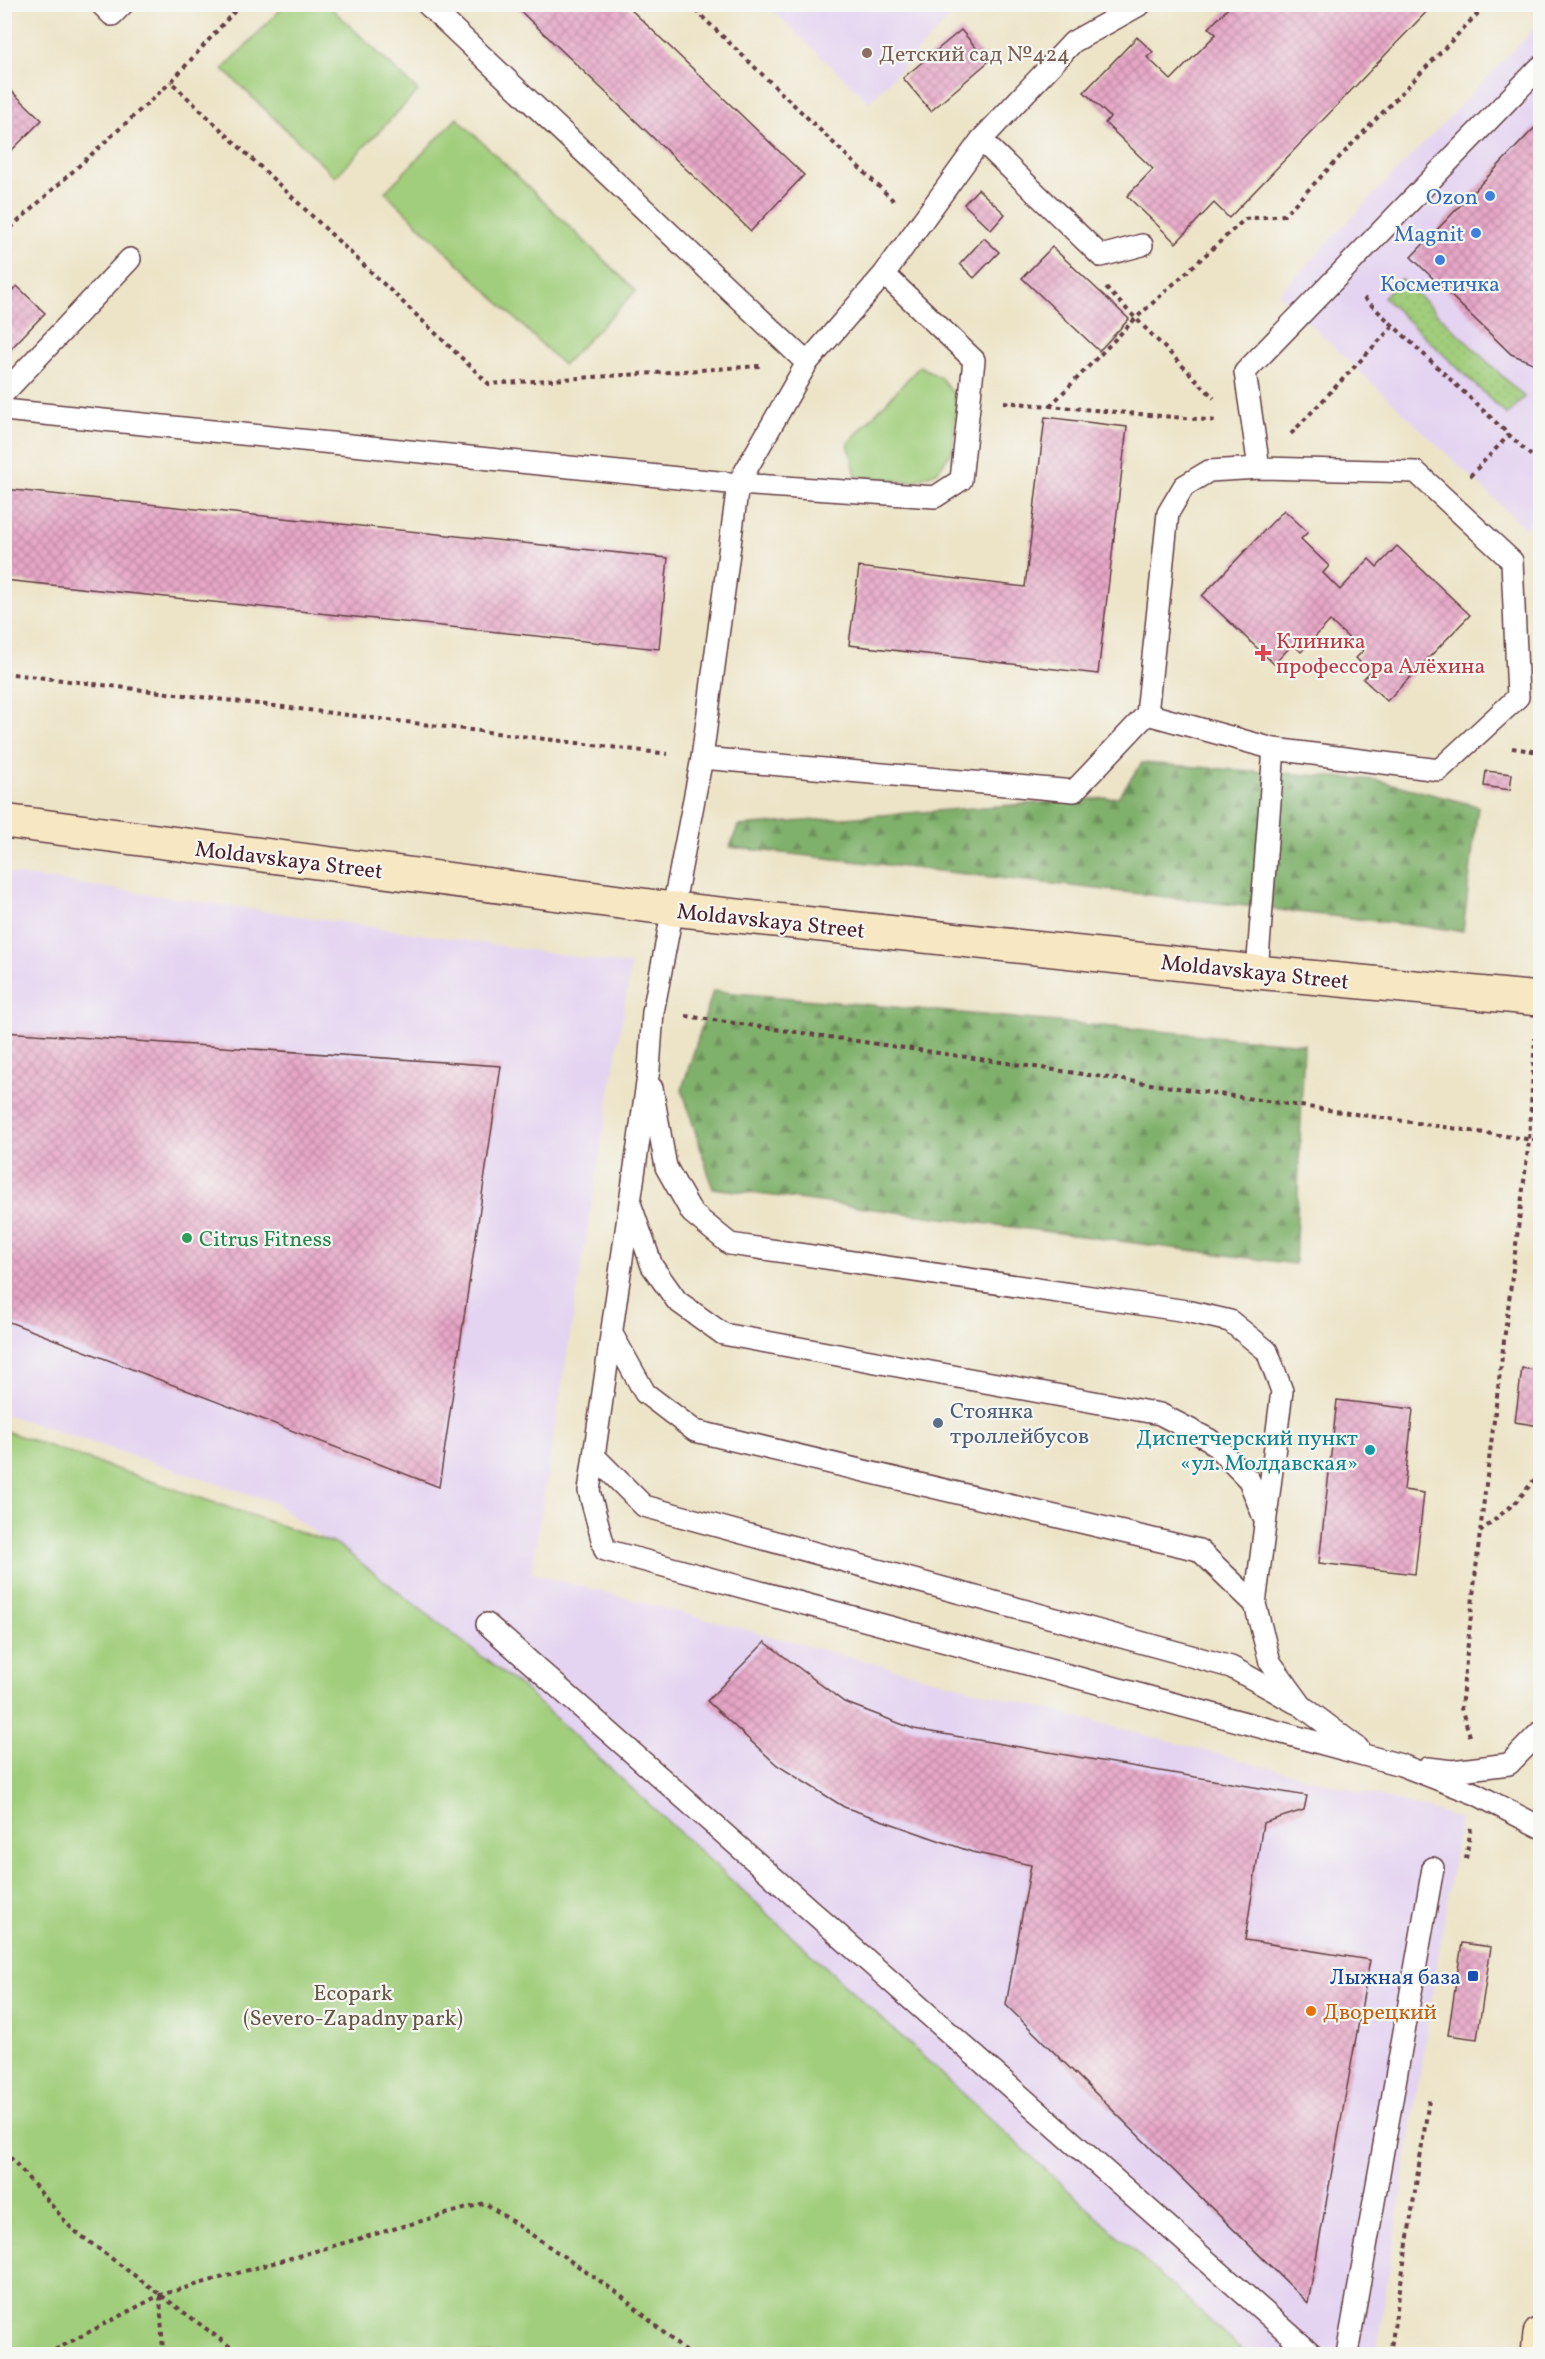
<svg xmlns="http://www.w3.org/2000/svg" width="1545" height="2359" font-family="Vollkorn,serif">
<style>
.built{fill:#e4d3f1}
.grass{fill:url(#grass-dots);stroke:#767654;stroke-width:1.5}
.forest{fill:url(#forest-firs);stroke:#65684c;stroke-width:1.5}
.park{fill:#a1ce7c;stroke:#767654;stroke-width:1.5}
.building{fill:url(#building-cross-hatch)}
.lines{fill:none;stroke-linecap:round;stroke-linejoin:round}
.lane-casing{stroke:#623d43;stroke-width:24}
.secondary-casing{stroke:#623d43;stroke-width:36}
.path{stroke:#623d43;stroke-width:4;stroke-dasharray:4.5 4.5;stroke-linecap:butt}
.lane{stroke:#fff;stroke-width:21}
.secondary{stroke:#f7e8c3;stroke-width:33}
.education-dot{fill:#8d6e63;stroke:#f6f6f2;stroke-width:2}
.shop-dot{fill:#3f7fe0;stroke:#f6f6f2;stroke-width:2}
.health-dot{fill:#e0444e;stroke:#f6f6f2;stroke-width:2}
.leisure-dot{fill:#2e9e5b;stroke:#f6f6f2;stroke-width:2}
.service-dot{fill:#5c6f8a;stroke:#f6f6f2;stroke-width:2}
.culture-dot{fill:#0f9aa8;stroke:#f6f6f2;stroke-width:2}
.transit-dot{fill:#1a4fb4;stroke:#f6f6f2;stroke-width:2}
.food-dot{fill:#e8710a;stroke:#f6f6f2;stroke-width:2}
.labels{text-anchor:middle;stroke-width:4.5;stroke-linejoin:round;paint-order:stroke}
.education-label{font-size:22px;fill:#785e54;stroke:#f6f6f2;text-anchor:start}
.shop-label{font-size:22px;fill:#366cbe;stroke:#f6f6f2;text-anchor:end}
.health-label{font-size:22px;fill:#be3a42;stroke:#f6f6f2;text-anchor:start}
.street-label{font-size:22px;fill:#4a1f2b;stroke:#f6f6f2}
.leisure-label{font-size:22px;fill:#27864d;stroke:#f6f6f2;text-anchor:start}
.service-label{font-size:22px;fill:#4e5e75;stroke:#f6f6f2;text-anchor:start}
.culture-label{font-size:22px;fill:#0d838f;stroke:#f6f6f2;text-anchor:end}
.transit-label{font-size:22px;fill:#164399;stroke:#f6f6f2;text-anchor:end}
.park-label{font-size:22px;fill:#645443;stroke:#f6f6f2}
.food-label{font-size:22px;fill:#c56008;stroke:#f6f6f2;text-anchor:start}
</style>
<defs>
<pattern id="grass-dots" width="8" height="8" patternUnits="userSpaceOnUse" patternTransform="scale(1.5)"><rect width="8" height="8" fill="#a1ce7c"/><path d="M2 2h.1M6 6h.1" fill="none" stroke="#8cb06b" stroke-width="1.8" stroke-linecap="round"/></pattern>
<pattern id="forest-firs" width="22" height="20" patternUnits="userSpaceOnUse" patternTransform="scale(1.5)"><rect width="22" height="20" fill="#80b16c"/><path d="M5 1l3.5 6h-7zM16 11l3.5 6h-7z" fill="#6b8f59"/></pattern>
<pattern id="building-cross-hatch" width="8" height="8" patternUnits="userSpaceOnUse" patternTransform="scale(1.5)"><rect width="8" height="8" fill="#e7a7c7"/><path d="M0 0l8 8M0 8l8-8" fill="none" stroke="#bd87a2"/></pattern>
</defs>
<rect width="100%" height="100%" fill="#f6f6f2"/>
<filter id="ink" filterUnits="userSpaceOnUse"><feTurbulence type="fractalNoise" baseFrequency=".0167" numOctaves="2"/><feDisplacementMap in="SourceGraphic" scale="12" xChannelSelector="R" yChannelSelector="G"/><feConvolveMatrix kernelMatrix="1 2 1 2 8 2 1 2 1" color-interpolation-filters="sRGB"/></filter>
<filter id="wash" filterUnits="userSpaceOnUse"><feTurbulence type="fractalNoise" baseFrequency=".008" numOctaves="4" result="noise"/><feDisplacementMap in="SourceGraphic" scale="24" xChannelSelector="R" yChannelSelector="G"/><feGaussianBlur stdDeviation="1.35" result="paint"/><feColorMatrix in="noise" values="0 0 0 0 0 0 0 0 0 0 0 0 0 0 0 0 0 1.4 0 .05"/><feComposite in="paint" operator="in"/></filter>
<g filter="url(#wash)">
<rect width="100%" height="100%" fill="#ede4c8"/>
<!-- built -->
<path class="built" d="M 767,5 L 962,5 L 869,102 Z
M 1540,23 L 1540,500 L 1526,529 L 1278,294 Z
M 5,873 L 631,965 L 531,1573 L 1460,1818 L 1376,2354 L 1246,2354 L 526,1691 L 274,1502 L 5,1414 Z"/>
<!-- grass -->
<path class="grass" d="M 1401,279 L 1524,397 L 1507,415 L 1383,297 Z"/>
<!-- forest -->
<path class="forest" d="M 1142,763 L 1377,780 L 1478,806 L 1463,931 L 730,847 L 738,826 L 1118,797 Z
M 713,991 L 1304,1044 L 1295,1264 L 713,1188 L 682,1089 Z"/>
<!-- park -->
<path class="park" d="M 286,4 L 328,5 L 418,91 L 335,177 L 223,69 Z
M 457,118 L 636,291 L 563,365 L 385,192 Z
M 920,366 L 941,378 L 954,394 L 956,408 L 952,452 L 937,472 L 911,482 L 856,476 L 848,443 Z
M 5,1431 L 338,1545 L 526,1691 L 1246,2354 L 5,2354 Z"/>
<g id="blocks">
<!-- building -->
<path class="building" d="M 513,4 L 625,4 L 804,175 L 751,231 Z
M 1232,4 L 1434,4 L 1229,218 L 1214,203 L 1176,243 L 1127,196 L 1153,169 L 1105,123 L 1110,117 L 1084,92 L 1137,37 L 1153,52 L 1147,57 L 1171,80 L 1216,34 L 1209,28 Z
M 961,30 L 988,62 L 931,111 L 903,78 Z
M 4,84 L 42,120 L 4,158 Z
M 1540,122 L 1540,364 L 1535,364 L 1511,354 L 1411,257 Z
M 978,189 L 1005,214 L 991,230 L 964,204 Z
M 984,238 L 999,252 L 974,278 L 960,264 Z
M 1052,247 L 1129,319 L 1099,351 L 1022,278 Z
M 17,286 L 45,313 L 4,356 L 4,299 Z
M 1045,417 L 1127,427 L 1098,674 L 849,645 L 859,567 L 1025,587 Z
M 4,489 L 668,558 L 659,649 L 4,580 Z
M 1284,510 L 1308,532 L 1301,539 L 1329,566 L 1323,573 L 1340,590 L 1369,559 L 1377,567 L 1397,546 L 1470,615 L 1387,701 L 1363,679 L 1370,672 L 1356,658 L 1363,651 L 1330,621 L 1301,652 L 1293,644 L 1274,664 L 1202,596 Z
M 1486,771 L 1512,774 L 1510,790 L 1484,786 Z
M 4,1032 L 501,1066 L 439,1487 L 4,1320 Z
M 1522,1368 L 1540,1371 L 1540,1426 L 1515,1422 Z
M 1337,1400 L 1413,1409 L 1404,1490 L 1424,1493 L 1415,1574 L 1319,1563 Z
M 765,1642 L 844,1702 L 914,1729 L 1307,1796 L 1304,1810 L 1263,1823 L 1245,1940 L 1370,1960 L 1308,2303 L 1006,2005 L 1031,1865 L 972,1852 L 844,1807 L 777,1765 L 707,1701 Z
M 1462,1943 L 1491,1947 L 1477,2039 L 1448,2035 Z"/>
</g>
</g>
<g filter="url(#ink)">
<use href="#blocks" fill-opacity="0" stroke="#623d43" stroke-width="1.5"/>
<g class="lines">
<!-- lane casing -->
<g class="lane-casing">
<path id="lane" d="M 101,4 L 112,15 L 123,4
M 427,4 L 807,363
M 981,140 L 1073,42 L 1141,4
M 1142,245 L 1101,256 L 981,140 L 884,274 L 807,363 L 738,484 L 702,758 L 653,1012 L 649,1069 L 589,1491 L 605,1550 L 1401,1765 L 1476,1794 L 1540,1827
M 4,393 L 130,259
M 4,410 L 738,484 L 935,497 L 961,480 L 974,360 L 884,274
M 1147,714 L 1274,749 L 1439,770 L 1518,697 L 1512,561 L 1416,472 L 1259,468
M 702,758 L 1074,791 L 1147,714 L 1168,513 L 1184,486 L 1209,471 L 1259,468 L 1245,372 L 1540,67
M 1257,972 L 1274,749
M 652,1088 L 666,1167 L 692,1213 L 730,1244 L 1187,1311 L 1230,1321 L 1267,1351 L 1282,1391 L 1255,1604 L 1270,1662 L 1302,1706 L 1358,1748
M 631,1206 L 652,1266 L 677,1301 L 723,1334 L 1160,1414 L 1210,1440 L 1249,1480 L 1264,1518
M 612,1334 L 645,1393 L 695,1431 L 1199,1550 L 1255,1604
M 594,1456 L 644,1506 L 1231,1667 L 1296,1703
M 487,1624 L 1312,2354
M 1428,1768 L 1452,1771 L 1509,1764 L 1540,1732
M 1347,2354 L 1433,1868"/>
</g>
<!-- secondary casing -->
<g class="secondary-casing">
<path id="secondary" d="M 4,821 L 673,909 L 1257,972 L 1540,999
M 1538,2354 L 1540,2334"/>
</g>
<!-- path -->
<path class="path" d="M 241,4 L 171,82 L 489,384 L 760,366
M 689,4 L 896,203
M 4,234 L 171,82
M 1106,288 L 1214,398
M 1364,298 L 1540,464
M 1004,402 L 1218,421
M 1050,406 L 1135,319 L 1245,219 L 1284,215 L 1487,4
M 1291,434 L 1394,325
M 1470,476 L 1509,435
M 4,673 L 668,754
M 1512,748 L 1540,752
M 1540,958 L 1540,940
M 686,1016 L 1540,1141
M 1480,1532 L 1516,1502 L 1540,1473
M 1470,1736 L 1461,1708 L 1480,1532 L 1529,1141 L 1535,1038
M 1466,1859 L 1471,1827
M 4,2150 L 72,2229 L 240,2354
M 160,2296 L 163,2354
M 47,2354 L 160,2295 L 485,2203 L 622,2296 L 688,2354
M 1390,2354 L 1429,2100"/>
<!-- lane -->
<use href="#lane" class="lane"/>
<!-- secondary -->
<use href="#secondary" class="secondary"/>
</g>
</g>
<!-- markers -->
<circle class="education-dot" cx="867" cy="53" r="6"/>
<g class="shop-dot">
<circle cx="1490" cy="196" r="6"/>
<circle cx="1476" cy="233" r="6"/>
<circle cx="1440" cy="260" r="6"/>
</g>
<path class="health-dot" d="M1260 644h6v6h6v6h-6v6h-6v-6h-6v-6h6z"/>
<circle class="leisure-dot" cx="187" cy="1238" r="6"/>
<circle class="service-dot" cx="938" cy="1423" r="6"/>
<circle class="culture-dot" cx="1370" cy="1450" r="6"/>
<rect class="transit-dot" x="1467" y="1970" width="12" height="12" rx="3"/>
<circle class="food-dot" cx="1311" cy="2011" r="6"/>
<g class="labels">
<!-- education labels -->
<g class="education-label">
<text x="879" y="61">Детский сад №424</text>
</g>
<!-- shop labels -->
<g class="shop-label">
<text x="1478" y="204">Ozon</text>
<text x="1464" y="241">Magnit</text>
<text x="1440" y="291" text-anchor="middle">Косметичка</text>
</g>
<!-- health labels -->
<g class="health-label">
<text x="1276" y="648">Клиника<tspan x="1276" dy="25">профессора Алёхина</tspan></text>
</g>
<!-- street labels -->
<g class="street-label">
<text transform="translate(289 859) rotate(7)" y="8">Moldavskaya Street</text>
<text transform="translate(771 920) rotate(6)" y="8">Moldavskaya Street</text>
<text transform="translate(1255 971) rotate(6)" y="8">Moldavskaya Street</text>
</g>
<!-- leisure labels -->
<g class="leisure-label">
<text x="199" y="1246">Citrus Fitness</text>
</g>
<!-- service labels -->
<g class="service-label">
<text x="950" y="1418">Стоянка<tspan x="950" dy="25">троллейбусов</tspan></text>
</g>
<!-- culture labels -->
<g class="culture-label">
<text x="1358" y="1445">Диспетчерский пункт<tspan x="1358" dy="25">«ул. Молдавская»</tspan></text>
</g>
<!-- transit labels -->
<g class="transit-label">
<text x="1461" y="1984">Лыжная база</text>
</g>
<!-- park labels -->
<g class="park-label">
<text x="353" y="2000">Ecopark<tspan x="353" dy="25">(Severo-Zapadny park)</tspan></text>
</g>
<!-- food labels -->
<g class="food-label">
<text x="1323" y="2019">Дворецкий</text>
</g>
</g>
<!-- margin -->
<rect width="1545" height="2359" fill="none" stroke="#f6f6f2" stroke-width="24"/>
</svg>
